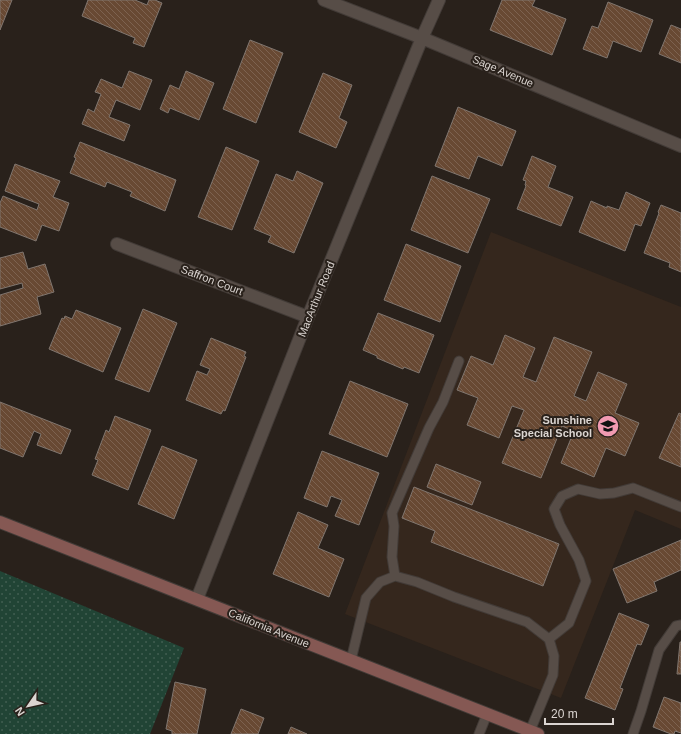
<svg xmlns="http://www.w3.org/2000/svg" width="681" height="734" font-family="Helvetica,sans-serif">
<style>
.built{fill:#35271d}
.grass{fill:url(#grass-dots)}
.building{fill:url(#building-back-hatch);stroke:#80766f}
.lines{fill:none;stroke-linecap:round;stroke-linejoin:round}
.lane-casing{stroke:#423b37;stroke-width:11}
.street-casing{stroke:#423b37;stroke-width:14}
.secondary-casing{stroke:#423b37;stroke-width:14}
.lane{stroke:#574d47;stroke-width:9}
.street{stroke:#574d47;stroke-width:12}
.secondary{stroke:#855853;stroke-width:12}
.labels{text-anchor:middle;stroke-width:4;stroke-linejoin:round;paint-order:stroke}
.street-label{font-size:11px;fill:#dbd5d1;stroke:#29211b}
.poi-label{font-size:11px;font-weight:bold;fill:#dbd5d1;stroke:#29211b;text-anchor:end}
</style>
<defs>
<pattern id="grass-dots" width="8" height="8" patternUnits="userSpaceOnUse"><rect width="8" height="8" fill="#214435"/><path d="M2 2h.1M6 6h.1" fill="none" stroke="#415e51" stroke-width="1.8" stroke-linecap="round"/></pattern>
<pattern id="building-back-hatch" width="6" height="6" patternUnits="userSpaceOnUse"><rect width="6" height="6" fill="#684933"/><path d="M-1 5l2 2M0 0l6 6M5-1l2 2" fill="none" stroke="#7d6250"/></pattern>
</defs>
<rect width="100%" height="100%" fill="#29211b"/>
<!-- built -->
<path class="built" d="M 491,232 L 681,307 L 681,529 L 635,510 L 561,698 L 345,614 Z"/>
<!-- grass -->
<path class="grass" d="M 0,571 L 184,648 L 150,734 L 0,734 Z"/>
<!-- building -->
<path class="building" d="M 0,0 L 12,0 L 0,30 Z
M 88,0 L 135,0 L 147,5 L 149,0 L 155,0 L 162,3 L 144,47 L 133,43 L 135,38 L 82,16 Z
M 502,0 L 535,0 L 532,6 L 566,19 L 552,55 L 490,30 Z
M 608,2 L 653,20 L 641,52 L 613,41 L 607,58 L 583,49 L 592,26 L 598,28 Z
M 671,25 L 681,29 L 681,63 L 659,54 Z
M 250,40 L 283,53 L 256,123 L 223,109 Z
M 129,71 L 152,80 L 140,110 L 116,100 L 109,117 L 130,125 L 124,141 L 82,124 L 88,109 L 94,112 L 101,94 L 95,92 L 101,79 L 122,88 Z
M 186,71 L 214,83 L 199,120 L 170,108 L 168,113 L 160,109 L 170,85 L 179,89 Z
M 323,73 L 352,85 L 339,118 L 347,122 L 336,148 L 299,132 Z
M 458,107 L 516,131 L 502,166 L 478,156 L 469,179 L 435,166 Z
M 80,142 L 176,180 L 165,211 L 130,196 L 132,192 L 107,182 L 105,187 L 70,173 L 76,158 L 74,157 Z
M 226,147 L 259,161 L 232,230 L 198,217 Z
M 532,156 L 556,166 L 548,187 L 573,197 L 561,226 L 517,209 L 526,186 L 525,185 L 526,181 L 523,180 Z
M 15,164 L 60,181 L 53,197 L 69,203 L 59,231 L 42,225 L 36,241 L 0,227 L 0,203 L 3,196 L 37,210 L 39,204 L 5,191 Z
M 297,171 L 323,183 L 294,253 L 268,242 L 271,236 L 254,229 L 276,174 L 293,181 Z
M 432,176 L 490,199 L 468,253 L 411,230 Z
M 626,192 L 650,203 L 641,226 L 635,224 L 625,251 L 579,232 L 591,201 L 607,208 L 607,206 L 619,210 Z
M 661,205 L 681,213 L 681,272 L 669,267 L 670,263 L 644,253 L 659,213 L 658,212 Z
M 406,244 L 461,266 L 440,322 L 384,300 Z
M 23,252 L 28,269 L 45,264 L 54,292 L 37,297 L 41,314 L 0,326 L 0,295 L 23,288 L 22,283 L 0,289 L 0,258 Z
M 143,309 L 177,323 L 149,392 L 115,379 Z
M 76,310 L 121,328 L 103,372 L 49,349 L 62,318 L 64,319 L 65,316 L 72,319 Z
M 378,313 L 434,335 L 419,373 L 404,367 L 403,369 L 377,358 L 377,356 L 363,350 Z
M 505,335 L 535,348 L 523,377 L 536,382 L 554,337 L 592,352 L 574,396 L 586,401 L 598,372 L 627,384 L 615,413 L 639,423 L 625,456 L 606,448 L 594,477 L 561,463 L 574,431 L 562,426 L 541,478 L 502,463 L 524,410 L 512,406 L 499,438 L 467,425 L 478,398 L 457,390 L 471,356 L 493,365 Z
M 211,338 L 246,352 L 244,356 L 246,357 L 225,411 L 223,410 L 221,414 L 186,400 L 197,371 L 207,375 L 210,369 L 200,365 Z
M 350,381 L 408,404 L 387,457 L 329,434 Z
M 0,402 L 71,430 L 61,454 L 37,445 L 41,434 L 34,431 L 23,457 L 0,448 Z
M 679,413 L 681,414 L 681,467 L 659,458 Z
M 115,416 L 151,430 L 128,490 L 92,475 L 98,460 L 95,459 L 106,430 L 109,432 Z
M 162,446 L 197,460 L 174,519 L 138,504 Z
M 322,451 L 379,473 L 359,525 L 335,516 L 342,500 L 331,496 L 327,507 L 304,498 Z
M 436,464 L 481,482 L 472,505 L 427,487 Z
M 414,487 L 559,544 L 543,586 L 431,542 L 435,531 L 402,518 Z
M 298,512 L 328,525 L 318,548 L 344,559 L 329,597 L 273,574 Z
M 681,540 L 681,570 L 654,582 L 657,591 L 627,603 L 613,569 Z
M 619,613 L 649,625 L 641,645 L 637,644 L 620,688 L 623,689 L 615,710 L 585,698 Z
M 680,642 L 681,642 L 681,674 L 677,674 Z
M 175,682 L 206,689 L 197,734 L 172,734 L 172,731 L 166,729 Z
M 664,697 L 681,703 L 681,733 L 675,731 L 674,734 L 671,734 L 653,727 Z
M 241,709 L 264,718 L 258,734 L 231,734 Z
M 291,727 L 307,734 L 288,734 Z"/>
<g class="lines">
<!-- lane casing -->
<g class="lane-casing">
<path id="lane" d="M 395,576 L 392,557 L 394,526 L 392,513 L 429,428 L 443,402 L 459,361
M 549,639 L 569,623 L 586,581 L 579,560 L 560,525 L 554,509 L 562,496 L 578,489 L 600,494 L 614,493 L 633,488 L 681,507
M 351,660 L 366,598 L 380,582 L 395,576 L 417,582 L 454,597 L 527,622 L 549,639 L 554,656 L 553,675 L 530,731
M 479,734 L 487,714
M 633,734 L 641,711 L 659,650 L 676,626 L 681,625"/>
</g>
<!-- street casing -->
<g class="street-casing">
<path id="street" d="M 324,0 L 422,38 L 681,146
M 117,244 L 308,317
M 197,599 L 308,317 L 422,38 L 439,0"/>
</g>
<!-- secondary casing -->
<g class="secondary-casing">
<path id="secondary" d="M 0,522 L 538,734"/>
</g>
<!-- lane -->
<use href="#lane" class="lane"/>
<!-- street -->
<use href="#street" class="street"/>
<!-- secondary -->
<use href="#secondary" class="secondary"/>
</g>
<!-- icons -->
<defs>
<g id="school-disc" transform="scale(1.15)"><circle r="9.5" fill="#f19ab1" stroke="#29211b"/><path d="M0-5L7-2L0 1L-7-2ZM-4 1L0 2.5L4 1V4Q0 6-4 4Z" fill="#111"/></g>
</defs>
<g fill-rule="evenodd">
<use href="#school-disc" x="608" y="426"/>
</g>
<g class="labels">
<!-- street labels -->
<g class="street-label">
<text transform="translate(503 71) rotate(23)" y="4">Sage Avenue</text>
<text transform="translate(212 280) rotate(21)" y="4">Saffron Court</text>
<text transform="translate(316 299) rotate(-68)" y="4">MacArthur Road</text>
<text transform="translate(269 628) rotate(22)" y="4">California Avenue</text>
</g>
<!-- poi labels -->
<g class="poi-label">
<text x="592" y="424">Sunshine<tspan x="592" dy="13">Special School</tspan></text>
</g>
</g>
<!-- north arrow -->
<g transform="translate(28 706) rotate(236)" stroke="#29211b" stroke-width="3" paint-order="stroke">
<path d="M0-3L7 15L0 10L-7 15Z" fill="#dbd5d1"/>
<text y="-6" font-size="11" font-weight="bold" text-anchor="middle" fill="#dbd5d1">N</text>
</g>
<!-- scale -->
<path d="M545 718v6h68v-6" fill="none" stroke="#dbd5d1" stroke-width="2"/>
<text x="551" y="718" font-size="12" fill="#dbd5d1" stroke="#29211b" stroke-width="3" paint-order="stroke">20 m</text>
</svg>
